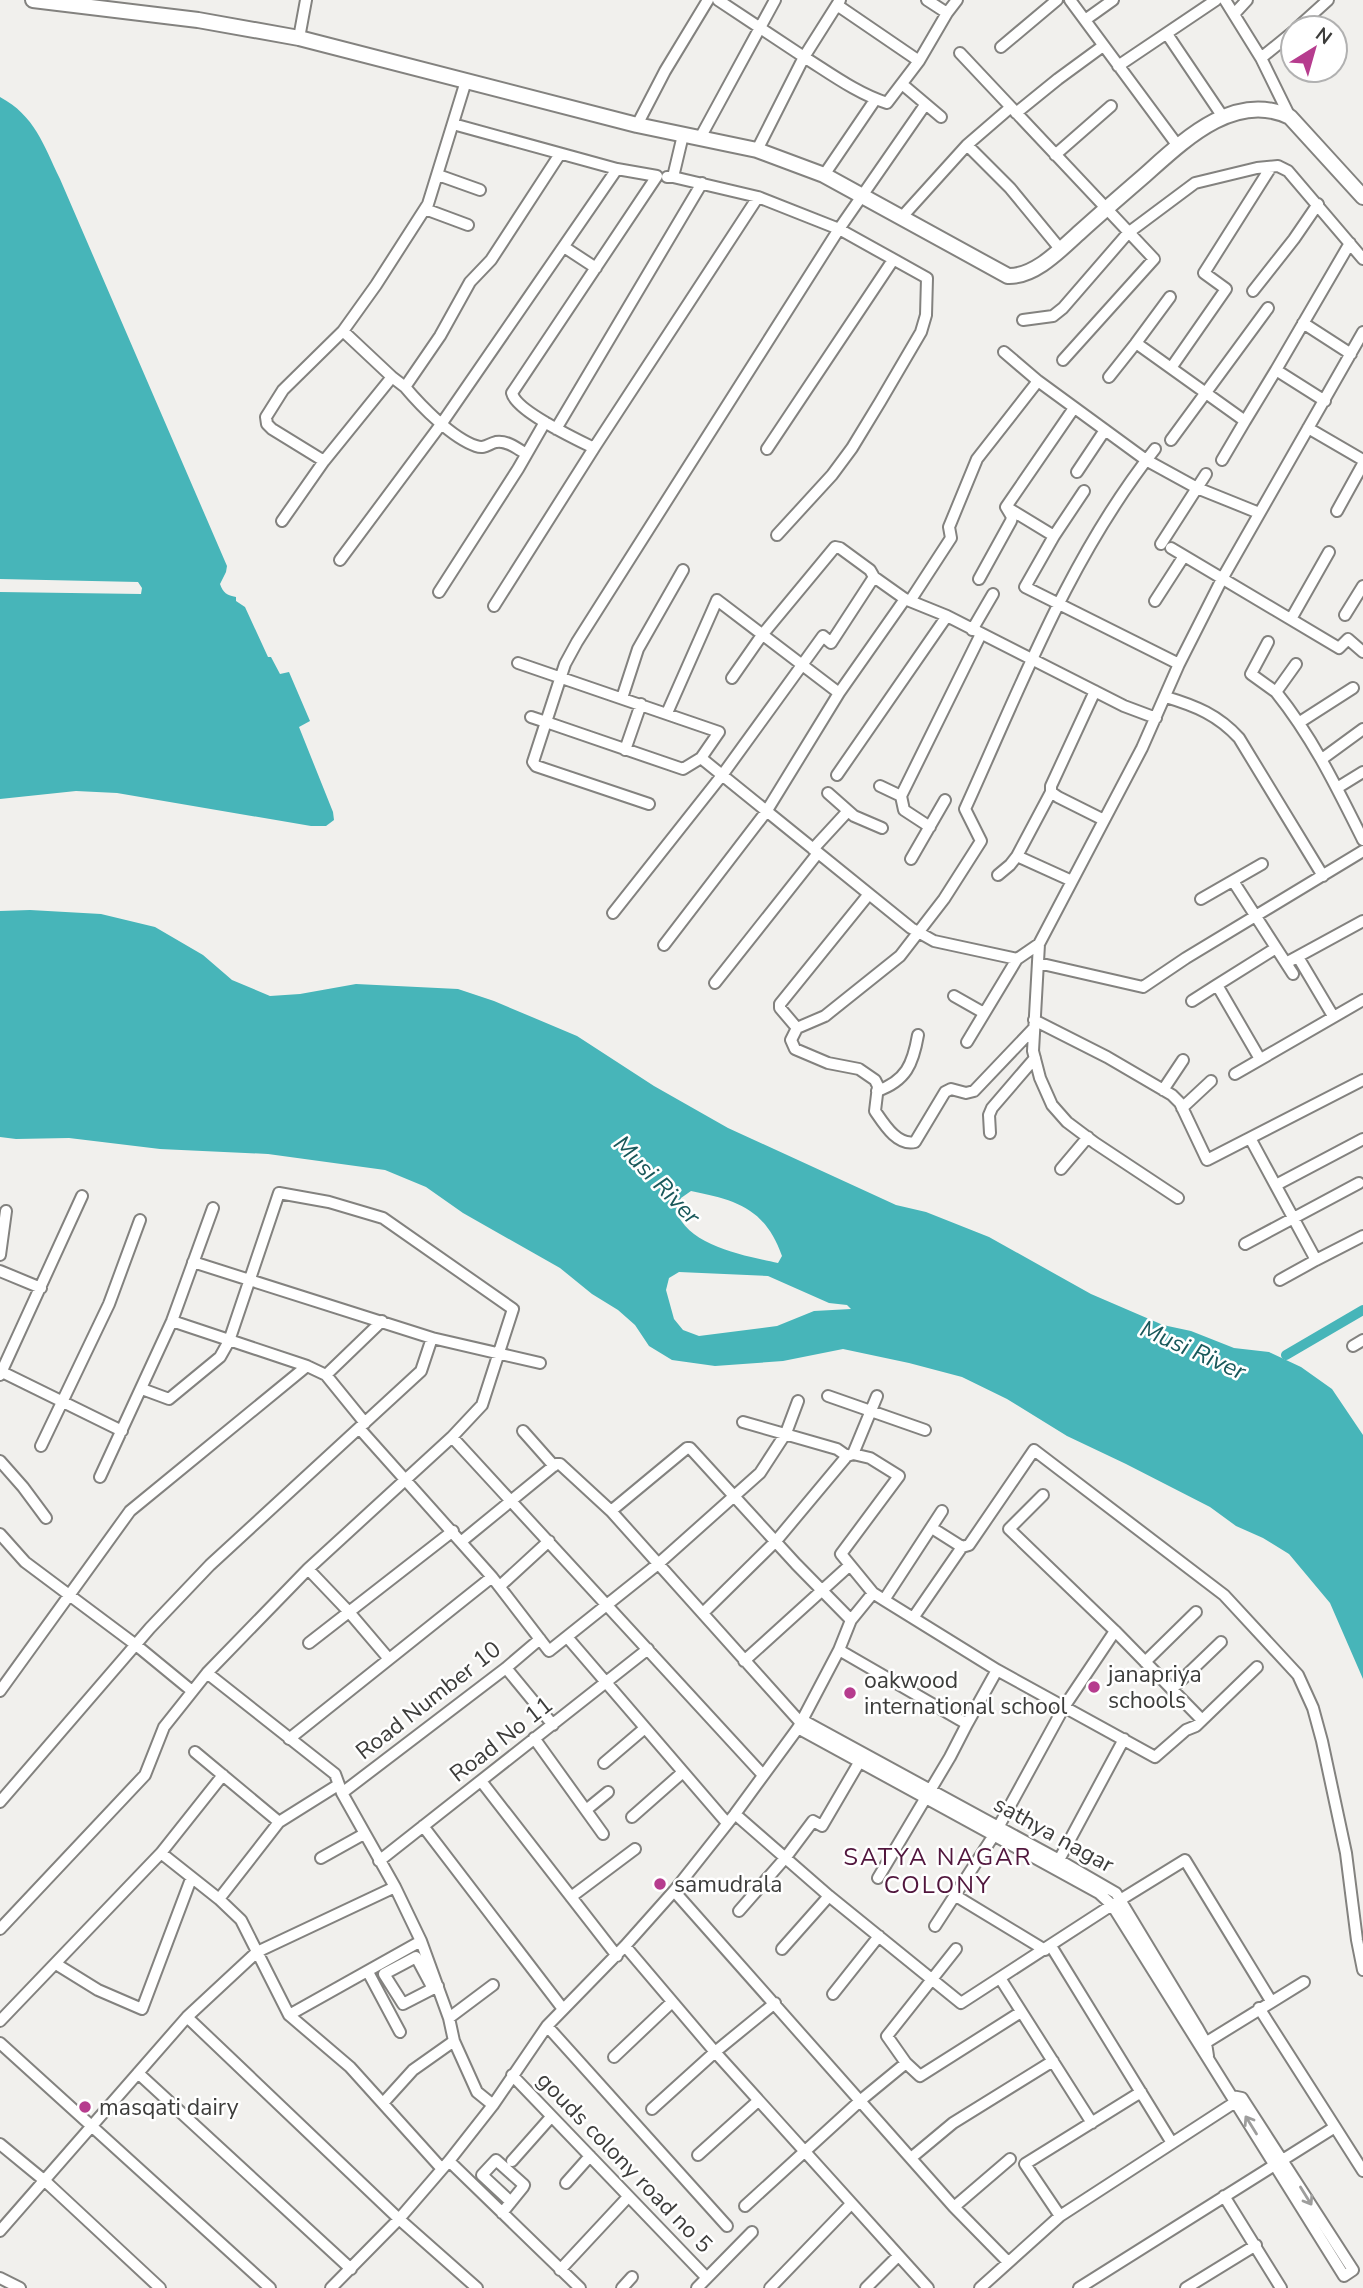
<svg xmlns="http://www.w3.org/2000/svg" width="1363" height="2288" font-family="'Nunito Sans',sans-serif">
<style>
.water{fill:#47b5b9;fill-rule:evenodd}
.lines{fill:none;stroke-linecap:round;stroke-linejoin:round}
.canal{stroke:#47b5b9;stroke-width:10}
.minor-casing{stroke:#83827f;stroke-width:14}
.tertiary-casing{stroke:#83827f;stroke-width:18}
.minor{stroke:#fff;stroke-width:10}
.tertiary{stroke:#fff;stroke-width:14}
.oneway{stroke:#9e9e9d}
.poi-dot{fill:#b63c8e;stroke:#fff;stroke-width:2.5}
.labels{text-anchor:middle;stroke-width:5;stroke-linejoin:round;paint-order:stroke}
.poi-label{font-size:23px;fill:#3d3d3b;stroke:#fff;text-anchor:start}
.street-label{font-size:23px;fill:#3d3d3b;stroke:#fff}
.water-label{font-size:24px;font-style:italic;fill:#19585a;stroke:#fff}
.neighbourhood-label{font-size:24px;letter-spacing:2px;fill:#51163d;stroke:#fff}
</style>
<rect width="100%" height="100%" fill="#f1f0ed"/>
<!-- water -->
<path class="water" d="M 0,97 C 35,116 43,144 60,179 L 227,566 L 226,572 L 220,584 C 223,593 227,595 236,597 L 236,601 L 245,607 L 268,657 L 271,657 L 280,674 L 289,672 L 310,721 L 299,727 L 333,812 L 334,820 L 326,826 L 311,826 L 117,793 L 76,791 L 0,799 L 0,592 L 141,594 L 142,588 L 138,582 L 0,579 Z
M 30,910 L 101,914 L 155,927 L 203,955 L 232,980 L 270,996 L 300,994 L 356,984 L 458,989 L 494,1001 L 577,1036 L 654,1086 L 728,1128 L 896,1205 L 926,1212 L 989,1237 L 1091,1294 L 1163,1325 L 1191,1331 L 1234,1348 L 1269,1352 L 1301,1367 L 1332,1389 L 1363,1435 L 1363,1679 L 1330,1603 L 1289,1554 L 1263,1538 L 1236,1526 L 1210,1507 L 1126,1464 L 1067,1436 L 1007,1399 L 962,1377 L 909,1363 L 843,1349 L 783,1361 L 715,1366 L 672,1360 L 649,1346 L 635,1325 L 618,1310 L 592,1294 L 560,1268 L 463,1213 L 426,1187 L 385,1170 L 268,1154 L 160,1149 L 69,1138 L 16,1139 L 0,1137 L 0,911 ZM 691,1191 C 736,1200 765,1208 782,1256 L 778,1263 C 746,1256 687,1246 676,1210 L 681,1198 ZM 679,1272 L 768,1276 L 829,1303 L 847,1305 L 851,1309 L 814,1311 L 777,1326 L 699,1336 L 683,1330 L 674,1319 L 666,1290 L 669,1278 Z"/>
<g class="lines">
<!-- canal -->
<path class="canal" d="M 1286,1355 L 1363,1310"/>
<!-- minor casing -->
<g class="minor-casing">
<path id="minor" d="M 718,0 L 804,57 L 757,150
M 840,0 L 804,57 C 831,74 858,94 887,103 L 919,61 L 947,13
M 927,0 L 947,13 L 957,0
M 1070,0 L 1178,146
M 1225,0 L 1261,58 L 1290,117
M 837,5 L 919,61
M 1235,13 L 1247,0
M 1085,20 L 1113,0
M 1297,28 L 1328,0
M 1167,34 L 1223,117
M 299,38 L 306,0
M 1001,47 L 1057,0
M 960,53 L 1154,259 L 1063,360
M 1261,58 L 1293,32
M 1118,66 L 1216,0
M 902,84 L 941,117
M 925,105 L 839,229 L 577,642 L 565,664 L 546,722 L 683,769 L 701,758 L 911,928 L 934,941 L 1017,959 L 1039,944
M 1016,113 L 1058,79 L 1103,46
M 453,124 L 617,169
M 637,125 L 665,71 L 708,0
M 700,138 L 775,0
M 967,145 L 1010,188 L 1061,250
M 1055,155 L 1111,106
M 438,175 L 480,190
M 824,175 L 875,100
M 667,177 L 673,177 L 683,135
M 673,177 L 758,197 L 839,229 L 927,278 L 926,315 L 921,332 L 880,402 L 852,448 L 832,475 L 777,535
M 425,209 L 468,225
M 901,218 L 967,145 L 1011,107
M 564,247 L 596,268
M 1253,291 L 1294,239 L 1318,204
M 1023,320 L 1053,316 L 1063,308 L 1128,233 L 1195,183 L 1257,168 L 1278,166 L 1288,171 L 1363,259
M 1303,323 L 1351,354
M 1136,343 L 1170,297
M 1004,352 L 1038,381
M 1171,368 L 1226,289 L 1204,273 L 1271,167
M 1276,370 L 1350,243
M 392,377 L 405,387 L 440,336 L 470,282 L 491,260 L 560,154
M 1109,377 L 1136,343 L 1245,421 L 1276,370 L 1325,401
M 405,387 C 421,406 452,438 476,446 C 485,449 488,444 496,442 C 507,440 518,449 526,454
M 1308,428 L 1363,460
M 556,429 L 702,183
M 1171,440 L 1268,308
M 594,448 L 758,197
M 767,449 L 893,260
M 1222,460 L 1245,421
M 324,461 L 272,429 L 267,424 L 266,417 L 283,390 L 343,331
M 1077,472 L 1105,430
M 1084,491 L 1054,536 L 1025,587 L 1179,664
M 1008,508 L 1054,536
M 1337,511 L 1363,464
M 282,521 L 324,461 L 392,377 L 343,331 L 376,285 L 428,204 L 466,81
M 1161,544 L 1206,474
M 1171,548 L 1339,648 L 1348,639 L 1363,652
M 340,560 L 442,423 L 617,169 L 657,176 L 512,393 C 516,411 576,439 594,448 L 494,606
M 979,579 L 1011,521 L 1012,517 L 1006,507 L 1074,408
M 439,592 L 518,469 L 545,422
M 910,601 L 951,538 L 949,527 L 977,459 L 1038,381 L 1146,460 L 1197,488 L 1259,513
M 1155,601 L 1184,556
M 1345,615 L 1363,586
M 1291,619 L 1329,552
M 972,630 L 993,594
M 1268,642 L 1251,674 L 1276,692
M 518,663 L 719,732 L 701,758
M 1296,664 L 1276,692 C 1313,738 1337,788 1363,840
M 732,678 L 762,635 L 835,547 L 840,548 L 870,570 L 874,577
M 1095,691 L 1051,786 L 1051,792 L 1058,797 L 1104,820
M 839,693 L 905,599
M 1166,697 C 1196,706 1218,715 1239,738 L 1323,876
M 622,698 L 638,649 L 683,570
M 531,717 L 546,722 L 533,762 L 536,766 L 649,804
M 1300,722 L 1353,688
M 625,750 L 641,704
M 1322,759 L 1363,729
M 837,775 L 947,616
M 880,786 L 901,796 L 904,810 L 930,827
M 1337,788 L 1363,772
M 828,793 L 854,816 L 882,828
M 901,796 L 981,634
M 813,849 L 848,811
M 1017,856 L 1072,881
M 911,859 L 945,800
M 998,875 L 1010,865 L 1017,856 L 1051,792
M 1233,881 L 1293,974
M 1201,899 L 1262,864
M 613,913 L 723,774 L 823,636 L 831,643 L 874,577 L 905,599 L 947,616 L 1124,706 L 1156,718
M 664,945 L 766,812 L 839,693 L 717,600 L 667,713
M 1298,957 L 1333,1016
M 1038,963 L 1143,987 L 1186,958 L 1363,851
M 1286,963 L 1363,921
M 715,983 L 818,853
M 1217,985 L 1276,948
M 954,996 L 984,1013
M 1192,1001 L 1217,985 L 1260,1059
M 1034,1020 L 1107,1057 L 1172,1095 L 1180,1103 L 1207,1160 L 1363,1080
M 797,1028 L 780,1008 L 780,1004 L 869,894
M 1034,1028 L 974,1091 L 966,1093 L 951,1089 L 945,1092 L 915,1142 C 897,1146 884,1124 875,1111 L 878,1086 L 875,1080 L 859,1069 L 828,1063 L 795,1049 L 791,1040 L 797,1028 L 825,1016 L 900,956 L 944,899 L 981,841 L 965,809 C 1021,686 1070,556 1155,449
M 967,1042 L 1017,959
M 1235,1074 L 1363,1000
M 1163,1090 L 1183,1060
M 877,1091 C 906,1081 913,1064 918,1035
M 1182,1108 L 1211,1081
M 990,1133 L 989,1115 L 992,1108 L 1035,1058
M 1250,1138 L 1316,1260 L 1363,1236
M 1061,1169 L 1088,1137
M 1276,1185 L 1363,1139
M 1178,1198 L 1095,1143 L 1067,1122 L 1052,1105 L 1040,1078 L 1033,1051 L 1039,944 L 1142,748 L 1179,664 L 1222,579 L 1363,332
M 1245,1244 L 1359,1183
M 0,1255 L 6,1211
M 193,1262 L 432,1338 L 540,1363
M 0,1271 L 41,1288
M 1280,1280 L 1316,1260
M 172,1321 L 307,1366 L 326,1375 L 365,1423
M 1353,1346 L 1363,1340
M 0,1371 L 122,1431
M 0,1375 L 82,1196
M 326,1375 L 382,1321
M 828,1396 L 925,1430
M 743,1422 L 837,1449 L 847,1456
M 359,1428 L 492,1577 L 549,1651 L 658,1564 L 760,1473 L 786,1433 L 798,1401
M 523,1431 L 554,1466
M 452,1437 L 763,1775
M 41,1446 L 109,1304 L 140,1220
M 853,1454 L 870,1458 L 899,1476 L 841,1554 L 873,1593 L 884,1600 L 997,1670 L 1155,1757 L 1186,1730 L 1196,1726 L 1257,1667
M 0,1461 L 23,1487 L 46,1518
M 100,1477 L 172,1321 L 213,1208
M 1043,1495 L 1009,1529 L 1115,1631 L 1202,1720
M 611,1511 L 687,1448 L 690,1448 L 796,1564 L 851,1620
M 932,1528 L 962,1547 L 969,1545 L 1034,1450 L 1224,1595 L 1298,1675 L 1313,1708 L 1322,1741 L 1346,1853 L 1357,1940 L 1363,1970
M 0,1534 L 25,1562 L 136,1645 L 192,1691
M 462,1541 L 556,1464 L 560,1464 L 611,1511 L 801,1723
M 308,1569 L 349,1612 L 389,1659
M 500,1586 L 549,1541
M 884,1600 L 942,1511
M 703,1613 L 776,1541 L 847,1456 L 853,1454 L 877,1396
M 913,1618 L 962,1547
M 567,1637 L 727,1823
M 309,1643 L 453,1531
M 839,1650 L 967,1724 L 950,1757 L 878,1878
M 744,1661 L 850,1565
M 1145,1662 L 1196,1612
M 506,1668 L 553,1725
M 207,1673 L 335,1774 L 342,1793 L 395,1887 L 421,1941 L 449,2018 L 454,2041 L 477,2092 L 493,2105
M 1172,1689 L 1221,1642
M 0,1691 L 130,1511 L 307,1366
M 802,1720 L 1059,1860 L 1116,1893 L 1197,2027 L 1206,2043 L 1208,2056
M 967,1724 L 997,1670
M 798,1728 L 1099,1893 L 1112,1905 L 1344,2276 L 1353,2270 L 1242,2098 L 1232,2096
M 534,1738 L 603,1834
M 289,1739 L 492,1577
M 195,1752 L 279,1822
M 604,1763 L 645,1728
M 481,1781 L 617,1956
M 342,1793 L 506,1668 L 540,1639
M 0,1802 L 150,1628 L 210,1565 L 421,1371 L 432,1338
M 586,1810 L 608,1792
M 735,1814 L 829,1896 L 961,2003 L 1112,1905 L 1185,1860 L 1271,2001
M 632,1817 L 683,1772
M 423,1826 L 563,2009
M 161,1853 L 219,1899 L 241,1920 L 289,2015 L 350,2067 L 442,2169
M 321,1858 L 364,1834
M 1059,1860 L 1124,1739
M 379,1861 L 648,1649
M 674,1891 L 954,2207 L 1008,2262
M 956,1896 L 1045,1950
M 571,1897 L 635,1849
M 219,1899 L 279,1822 L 338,1785
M 739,1911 L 786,1857 L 813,1821 L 822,1826 L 860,1761
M 935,1926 L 994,1835 L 1064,1707 L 1115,1631
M 0,1929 L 145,1775 L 164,1727 L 207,1673 L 308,1569 L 452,1437 L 482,1405 L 513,1309 L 383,1218 L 329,1202 L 279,1193 L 229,1341 L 220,1357 L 169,1399 L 142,1389
M 625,1946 L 715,2052 L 928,2288
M 1051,1946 L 1172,2143
M 782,1949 L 829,1896
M 56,1964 L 98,1990 L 142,2009 L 191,1879
M 368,1972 L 400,2032
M 1000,1978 L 1092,2123
M 431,1985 L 416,1957 L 384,1974 L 403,2004 L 438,1986
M 833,1994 L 879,1936
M 289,2015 L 421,1941
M 187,2017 L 399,2219 L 477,2288
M 449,2018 L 493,1985
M 0,2021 L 161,1853 L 223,1775
M 547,2026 L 727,2226
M 0,2043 L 270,2288
M 1202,2045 L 1304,1982
M 614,2057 L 672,2002
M 906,2063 L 887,2036 L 956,1949
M 138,2073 L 351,2269
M 512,2075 L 707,2278
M 384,2102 L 413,2070 L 454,2041
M 652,2109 L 715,2052 L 775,2003
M 1335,2127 L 1363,2171
M 0,2144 L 45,2181 L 160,2288
M 698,2155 L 758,2101
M 911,2158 L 953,2123 L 1053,2061
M 449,2161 L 580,2288
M 512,2161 L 551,2117
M 566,2183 L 590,2156
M 1224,2196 L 1281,2288
M 745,2206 L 861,2100 L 906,2063 L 920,2076 L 1021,2012
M 954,2207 L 1010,2159
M 502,2213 L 523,2187 L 524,2185 L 496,2160 L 482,2175 L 511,2202
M 1060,2216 L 1025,2164 L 1141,2092
M 0,2231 L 187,2017 L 257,1952 L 395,1887
M 560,2270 L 628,2197
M 0,2278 L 20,2288
M 331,2288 L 399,2219 L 449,2161 L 493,2105 L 547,2026 L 625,1946 L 674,1891 L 735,1814 L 798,1728 L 839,1650 L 851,1620 L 873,1593
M 622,2288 L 632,2277
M 697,2288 L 752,2232
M 770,2288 L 851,2204
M 866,2288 L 898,2256
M 980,2288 L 1060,2216 L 1240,2099
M 1079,2288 L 1335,2127 L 1259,2008
M 1186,2288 L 1256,2245"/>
</g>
<!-- tertiary casing -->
<g class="tertiary-casing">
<path id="tertiary" d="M 33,0 L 198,20 L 299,38 L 637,125 L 757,150 L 824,175 L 1008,276 C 1035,277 1061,249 1080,232 C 1101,213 1123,194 1145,175 C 1183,141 1235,90 1290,117 L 1363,197"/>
</g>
<!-- minor -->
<use href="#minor" class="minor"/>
<!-- tertiary -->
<use href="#tertiary" class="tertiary"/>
</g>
<!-- one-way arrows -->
<defs><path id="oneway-shaft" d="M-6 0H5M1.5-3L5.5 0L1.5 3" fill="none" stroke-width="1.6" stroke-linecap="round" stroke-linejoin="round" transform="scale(1.75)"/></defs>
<g class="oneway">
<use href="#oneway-shaft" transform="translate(1251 2125) rotate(-122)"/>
<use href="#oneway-shaft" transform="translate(1306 2196) rotate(58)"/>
</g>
<!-- markers -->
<g class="poi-dot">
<circle cx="1094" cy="1687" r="7"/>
<circle cx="850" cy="1693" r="7"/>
<circle cx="660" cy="1884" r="7"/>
<circle cx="85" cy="2107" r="7"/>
</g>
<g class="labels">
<!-- poi labels -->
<g class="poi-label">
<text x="1108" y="1682">janapriya<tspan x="1108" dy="26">schools</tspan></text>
<text x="864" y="1688">oakwood<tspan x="864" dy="26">international school</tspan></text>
<text x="674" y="1892">samudrala</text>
<text x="99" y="2115">masqati dairy</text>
</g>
<!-- street labels -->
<g class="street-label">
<text transform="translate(428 1700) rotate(-38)" y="8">Road Number 10</text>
<text transform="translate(501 1739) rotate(-38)" y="8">Road No 11</text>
<text transform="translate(1054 1834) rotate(29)" y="8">sathya nagar</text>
<text transform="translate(625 2162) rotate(46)" y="8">gouds colony road no 5</text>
</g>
<!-- water labels -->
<g class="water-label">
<text transform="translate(657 1180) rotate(46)" y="8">Musi River</text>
<text transform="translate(1193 1350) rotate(24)" y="8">Musi River</text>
</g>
<!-- neighbourhood labels -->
<g class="neighbourhood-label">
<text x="938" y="1865">SATYA NAGAR<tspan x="938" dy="28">COLONY</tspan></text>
</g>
</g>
<!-- north arrow -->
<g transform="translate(1314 49) rotate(37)"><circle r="33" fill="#ffffff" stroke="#b1b1b1" stroke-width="2"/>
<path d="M0-5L12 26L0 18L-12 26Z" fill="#b63c8e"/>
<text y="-10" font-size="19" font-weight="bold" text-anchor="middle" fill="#3d3d3b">N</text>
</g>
</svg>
